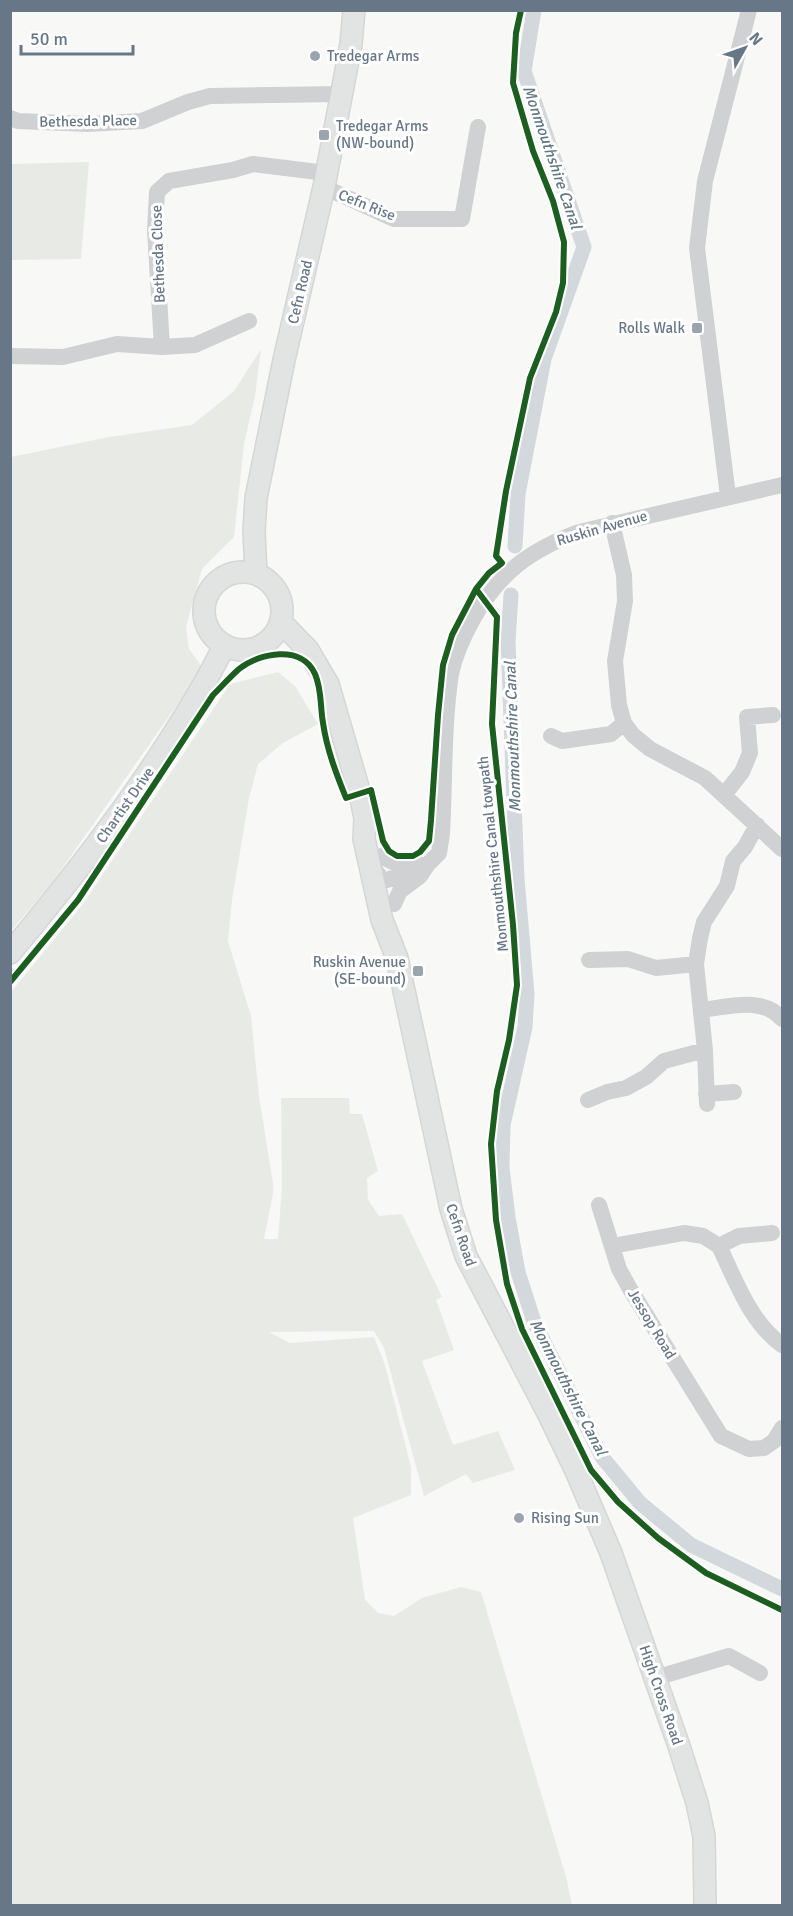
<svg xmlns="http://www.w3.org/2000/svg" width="793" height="1916" font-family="Signika,sans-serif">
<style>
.green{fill:#e8ebe5}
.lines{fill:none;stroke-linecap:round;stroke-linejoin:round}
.canal{stroke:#d2d8dc;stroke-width:15}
.major-casing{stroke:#d5d6d6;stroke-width:24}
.minor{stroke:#cfd1d2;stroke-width:16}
.major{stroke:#e2e3e3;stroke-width:21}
.cycleway-casing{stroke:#fff;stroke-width:10}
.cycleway{stroke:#1b5e20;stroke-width:6}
.poi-dot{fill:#9aa4af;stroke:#fff;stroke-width:2}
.labels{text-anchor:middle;stroke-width:6;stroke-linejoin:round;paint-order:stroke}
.poi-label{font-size:15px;fill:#677788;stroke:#fff;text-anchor:start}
.street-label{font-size:15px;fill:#677788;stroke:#fff}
.water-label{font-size:16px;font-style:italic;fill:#637883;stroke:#fff}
</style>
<rect width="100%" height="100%" fill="#f8f8f7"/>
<!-- green -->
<path class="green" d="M 89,162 L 81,259 L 11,260 L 11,164 Z
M 261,349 L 255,396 L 244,444 L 234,537 L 202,569 L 186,627 L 189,649 L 203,668 L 52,883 L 11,931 L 11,457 L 109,437 L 192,425 L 234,391 Z
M 278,672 L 295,686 L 318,724 L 283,743 L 258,764 L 249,798 L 232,900 L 228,941 L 251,1016 L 259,1097 L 274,1189 L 264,1239 L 278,1239 L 282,1186 L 281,1098 L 349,1098 L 350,1114 L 362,1114 L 378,1171 L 367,1178 L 368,1200 L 379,1216 L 402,1214 L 442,1297 L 436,1300 L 454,1350 L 422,1361 L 453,1445 L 498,1431 L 515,1470 L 473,1483 L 466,1474 L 424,1496 L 384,1348 L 374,1331 L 269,1332 L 290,1343 L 374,1337 L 385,1365 L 411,1467 L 411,1495 L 353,1518 L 365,1600 L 378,1613 L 394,1616 L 422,1598 L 461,1587 L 481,1592 L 566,1877 L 572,1905 L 11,1905 L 11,992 L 83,904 L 230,684 Z"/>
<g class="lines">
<!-- canal -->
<path class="canal" d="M 515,546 L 518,494 L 544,359 L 584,247 L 524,71 L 534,10
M 511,595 L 508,641 L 517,879 L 527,994 L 525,1027 L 503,1125 L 502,1168 L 508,1217 L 518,1272 L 534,1322 L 602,1457 L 640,1503 L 691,1545 L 782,1589"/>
<!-- major casing -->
<g class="major-casing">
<path id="major" d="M204 611a39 39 0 1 1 78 0a39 39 0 1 1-78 0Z
M 256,574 L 254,531 L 256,498 L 284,360 L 324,187 L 351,44 L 354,10
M 281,622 L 308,650 L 328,684 L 360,794 L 365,818 L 364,839 L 382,920 L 397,958 L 451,1209 L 466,1256 L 549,1415 L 576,1471 L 611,1553 L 626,1596 L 679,1746 L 697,1803 L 704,1836 L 705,1906
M 10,953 C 67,885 121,816 169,741 C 189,710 208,679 224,646"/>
</g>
<!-- minor -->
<path class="minor" d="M 10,118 L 18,121 L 87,124 L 142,121 L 188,102 L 210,96 L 342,94
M 324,187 L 394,219 L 462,219 L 478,127
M 162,347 L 155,230 L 157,192 L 169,181 L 233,170 L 253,164 L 326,173
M 10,356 L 63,357 L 117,344 L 162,347 L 195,345 L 249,321
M 728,496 L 697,248 L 705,181 L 749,10
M 612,523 L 624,575 L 625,601 L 615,661 L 619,705 L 624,723
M 551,736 L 562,741 L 611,734 L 624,723 L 633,735 L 650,749 L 705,778 L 782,849
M 724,795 L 742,772 L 750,753 L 747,717 L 773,715
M 381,856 L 401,866 L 418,863
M 369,862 L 381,878 L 387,880 L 417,869
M 394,904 L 400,891 L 420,876 L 428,864 L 439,853 L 442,834 C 445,781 443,727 451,674 C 455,654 463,637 473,619 C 499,573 530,550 579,532 L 782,485
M 589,960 L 628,959 L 656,968 L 696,964
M 701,1010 C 728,1007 763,996 782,1019
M 706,1094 L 734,1092
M 588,1100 L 607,1092 L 626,1088 L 646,1077 L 664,1061 L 705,1050
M 707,1104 L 705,1050 L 696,964 L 700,938 L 704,922 L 727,886 L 733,861 L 745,847 L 757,825
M 599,1205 L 619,1269 L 630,1289 L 721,1436 L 749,1449 L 764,1448 L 774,1441 L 782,1428
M 612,1246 L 684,1233 L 703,1236 L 719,1246 L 739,1236 L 772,1233
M 719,1246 C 736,1281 750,1322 782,1345
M 655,1678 L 729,1656 L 760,1673"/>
<!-- major -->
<use href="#major" class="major"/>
<!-- cycleway casing -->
<g class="cycleway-casing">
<path id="cycleway" d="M 521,10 L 516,33 L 513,83 L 533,151 L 553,201 L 564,242 L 563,283 L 556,312 L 530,378 L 506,491 L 496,556 L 502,563 L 489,573 L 476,589 L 497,617 L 492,724 L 513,925 L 517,985 L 509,1040 L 497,1091 L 491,1144 L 496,1220 L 507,1284 L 522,1329 L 591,1470 L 618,1502 L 658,1538 L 706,1573 L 782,1610
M 10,982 L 78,900 L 213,695 C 221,687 230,677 239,669 C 259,653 302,644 315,674 C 322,690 320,706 323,723 C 327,750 336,773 346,798 L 371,790 L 383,841 L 389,851 L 397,856 L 413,856 L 420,852 L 429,841 L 431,820 L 438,715 L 443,665 L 452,635 L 476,589"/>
</g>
<!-- cycleway -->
<use href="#cycleway" class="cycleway"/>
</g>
<!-- markers -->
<g class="poi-dot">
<circle cx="315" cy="56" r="6"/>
<rect x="318" y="129" width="12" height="12" rx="3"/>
<rect x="691" y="322" width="12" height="12" rx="3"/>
<rect x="412" y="965" width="12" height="12" rx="3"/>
<circle cx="519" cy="1518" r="6"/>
</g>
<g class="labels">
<!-- poi labels -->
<g class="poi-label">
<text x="327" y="61">Tredegar Arms</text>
<text x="336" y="131">Tredegar Arms<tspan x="336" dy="17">(NW-bound)</tspan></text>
<text x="685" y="333" text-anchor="end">Rolls Walk</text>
<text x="406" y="967" text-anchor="end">Ruskin Avenue<tspan x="406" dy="17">(SE-bound)</tspan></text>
<text x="531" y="1523">Rising Sun</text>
</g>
<!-- street labels -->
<g class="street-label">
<text transform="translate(88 121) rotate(-1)" y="5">Bethesda Place</text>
<text transform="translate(367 205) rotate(22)" y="5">Cefn Rise</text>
<text transform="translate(158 254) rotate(-92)" y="5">Bethesda Close</text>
<text transform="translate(300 292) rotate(-77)" y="5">Cefn Road</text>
<text transform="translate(602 528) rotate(-16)" y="5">Ruskin Avenue</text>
<text transform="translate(125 805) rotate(-55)" y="5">Chartist Drive</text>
<text transform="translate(493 854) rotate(-96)" y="5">Monmouthshire Canal towpath</text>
<text transform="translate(461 1235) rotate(71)" y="5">Cefn Road</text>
<text transform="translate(652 1324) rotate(59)" y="5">Jessop Road</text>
<text transform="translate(661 1695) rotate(71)" y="5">High Cross Road</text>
</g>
<!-- water labels -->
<g class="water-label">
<text transform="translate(553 157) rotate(71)" y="6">Monmouthshire Canal</text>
<text transform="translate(512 737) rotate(-92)" y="6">Monmouthshire Canal</text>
<text transform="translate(569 1387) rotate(63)" y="6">Monmouthshire Canal</text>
</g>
</g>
<!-- border -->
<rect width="793" height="1916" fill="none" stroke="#677788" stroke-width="24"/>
<!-- north arrow -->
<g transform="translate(745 48) rotate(50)" stroke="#ffffff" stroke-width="4.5" paint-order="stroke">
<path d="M0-4.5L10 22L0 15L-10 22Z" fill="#677788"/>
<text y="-9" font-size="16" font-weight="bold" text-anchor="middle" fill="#677788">N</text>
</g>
<!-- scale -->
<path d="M21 45v9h112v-9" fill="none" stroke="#677788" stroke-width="3"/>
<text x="30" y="45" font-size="18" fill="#677788" stroke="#ffffff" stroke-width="4.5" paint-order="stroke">50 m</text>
</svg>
